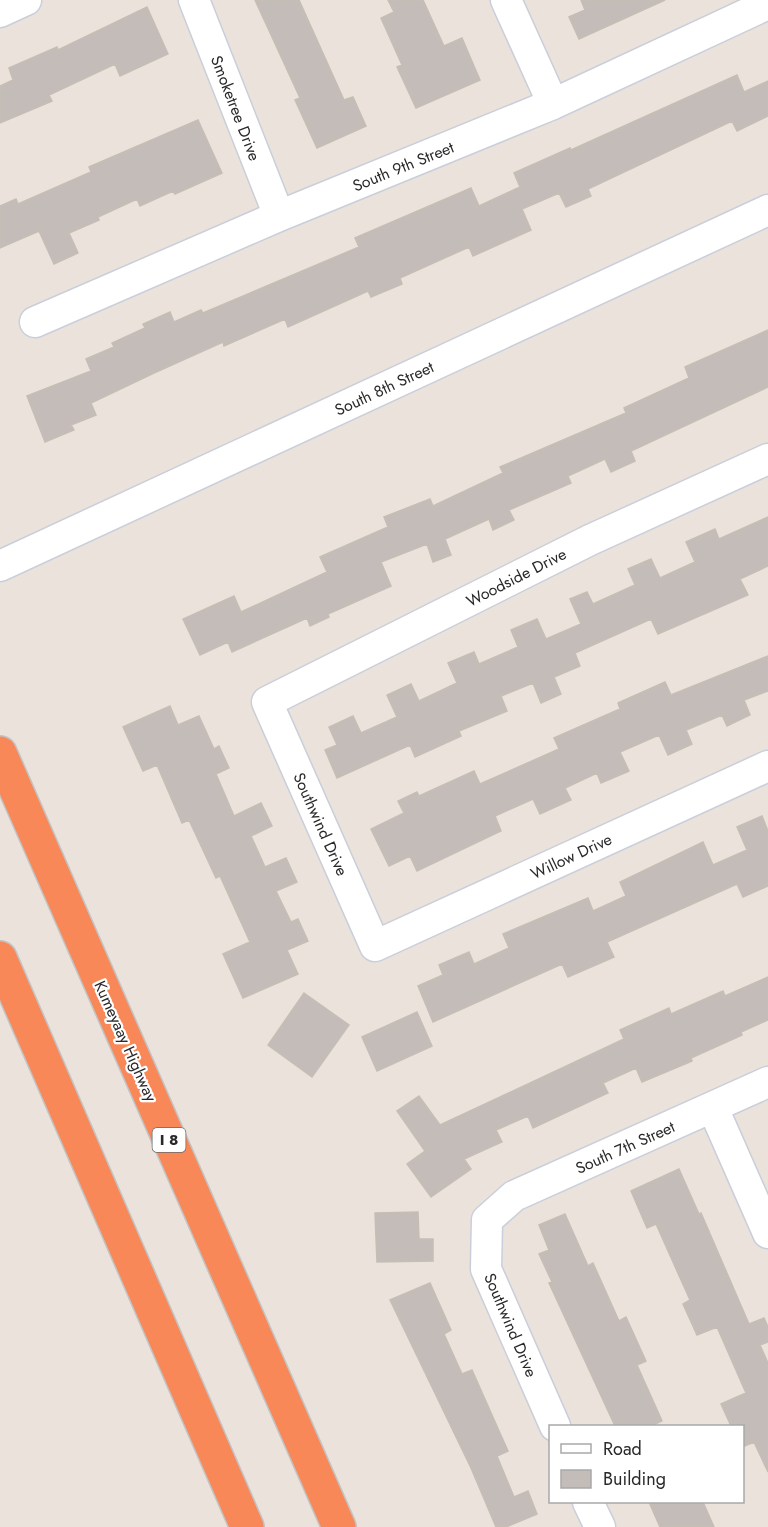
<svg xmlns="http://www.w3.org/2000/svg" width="768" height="1527" font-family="Jost,sans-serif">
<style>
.building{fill:#c3bcb8;stroke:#c6beb5;stroke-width:1.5}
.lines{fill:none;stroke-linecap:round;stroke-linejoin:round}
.minor-casing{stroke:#c9cfda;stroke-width:33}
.highway-casing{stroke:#c3c3c3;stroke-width:36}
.minor{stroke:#fff;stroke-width:30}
.highway{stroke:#f98858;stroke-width:33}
.labels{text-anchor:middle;stroke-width:4.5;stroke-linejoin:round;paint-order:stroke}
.shield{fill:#fff;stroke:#696969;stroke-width:1.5}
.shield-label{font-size:15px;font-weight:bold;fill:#292929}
.street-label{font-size:16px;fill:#292929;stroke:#fff}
</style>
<rect width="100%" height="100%" fill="#ebe2db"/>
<!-- building -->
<path class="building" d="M 255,0 L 299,0 L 344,100 L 353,97 L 366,126 L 317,148 L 295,100 L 300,98 Z
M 388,0 L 423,0 L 444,46 L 462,38 L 480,80 L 416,108 L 397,67 L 402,65 L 381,18 L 394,12 Z
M 581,0 L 665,0 L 579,39 L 569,17 L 585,10 Z
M 147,7 L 168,54 L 120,76 L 115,64 L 49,95 L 52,101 L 0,123 L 0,86 L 13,80 L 9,68 L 57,47 L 58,50 Z
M 737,75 L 744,92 L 768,81 L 768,116 L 737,131 L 732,121 L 588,189 L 591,196 L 566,207 L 559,193 L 522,209 L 531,230 L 473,256 L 469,247 L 400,278 L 402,284 L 371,297 L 368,291 L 288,327 L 285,319 L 224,346 L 223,342 L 154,373 L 91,403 L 96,415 L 71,425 L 74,430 L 45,442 L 27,396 L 91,371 L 86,359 L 114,347 L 112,343 L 145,328 L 143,324 L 170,312 L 174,322 L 201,310 L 203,313 L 359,247 L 355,238 L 471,188 L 479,206 L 520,187 L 514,173 L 570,148 L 571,150 Z
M 198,120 L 222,173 L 175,194 L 173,191 L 140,206 L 137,199 L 98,217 L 99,220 L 69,233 L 78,253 L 54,264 L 39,231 L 0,248 L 0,206 L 16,199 L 18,204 L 91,172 L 89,167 Z
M 768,330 L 768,387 L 631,451 L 635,461 L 611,472 L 605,459 L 568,476 L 571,483 L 509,510 L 514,520 L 493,530 L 489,519 L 445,539 L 451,555 L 433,562 L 427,544 L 381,562 L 391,586 L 328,614 L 329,617 L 310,626 L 307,618 L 232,652 L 228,642 L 200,655 L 183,619 L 234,596 L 241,612 L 327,572 L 320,557 L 388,527 L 384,517 L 430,499 L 433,506 L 503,473 L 500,467 L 626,413 L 624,408 L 689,378 L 685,367 Z
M 768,517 L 768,566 L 740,579 L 748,595 L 658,634 L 651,619 L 575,653 L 580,666 L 554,677 L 561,694 L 541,703 L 533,683 L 501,696 L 507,711 L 459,731 L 461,736 L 415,757 L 410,745 L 337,778 L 325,750 L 337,745 L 329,727 L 353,716 L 361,733 L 397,717 L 387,695 L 411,684 L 419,701 L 457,683 L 448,663 L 474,652 L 479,664 L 518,647 L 511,630 L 537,619 L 546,639 L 581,624 L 570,599 L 587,592 L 593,604 L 635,585 L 628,569 L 651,559 L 660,578 L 695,562 L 686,542 L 715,529 L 719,539 Z
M 768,656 L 768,691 L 744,700 L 750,715 L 727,726 L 722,715 L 686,730 L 692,744 L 668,755 L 659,735 L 620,752 L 629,771 L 601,783 L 597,773 L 565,788 L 571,800 L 540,814 L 533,799 L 495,816 L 501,831 L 417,871 L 410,856 L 389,866 L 371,829 L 404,813 L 398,801 L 417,792 L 419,796 L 474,771 L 480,784 L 559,749 L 554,738 L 620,709 L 618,703 L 665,682 L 671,695 Z
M 170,706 L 178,725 L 199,716 L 214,749 L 219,746 L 229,768 L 216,774 L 234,816 L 261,803 L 272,826 L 251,836 L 265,867 L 286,858 L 297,882 L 276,891 L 291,922 L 298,919 L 308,941 L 287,950 L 298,974 L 243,998 L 223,954 L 250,942 L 220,876 L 216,878 L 189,820 L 182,823 L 157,765 L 143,771 L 123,727 Z
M 762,816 L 768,831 L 768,886 L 743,897 L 737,884 L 607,942 L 614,957 L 568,977 L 562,964 L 433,1022 L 418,986 L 443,975 L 439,965 L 469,952 L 474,964 L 509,948 L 503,934 L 588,898 L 593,911 L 626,896 L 620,882 L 703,842 L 713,865 L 747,850 L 737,827 Z
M 768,977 L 768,1020 L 741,1032 L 742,1035 L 691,1058 L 692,1061 L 642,1082 L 636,1068 L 603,1083 L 608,1093 L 533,1128 L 528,1116 L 496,1130 L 502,1142 L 464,1159 L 471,1169 L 431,1197 L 407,1164 L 425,1151 L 397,1111 L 419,1096 L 440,1125 L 624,1039 L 620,1030 L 669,1008 L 671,1014 L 723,991 L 725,996 Z
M 304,993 L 349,1025 L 312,1077 L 268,1045 Z
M 417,1012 L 432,1046 L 377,1071 L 362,1037 Z
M 679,1169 L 699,1214 L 701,1213 L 749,1324 L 764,1318 L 768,1327 L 768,1342 L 760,1345 L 768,1363 L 768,1472 L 754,1442 L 742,1447 L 742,1426 L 731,1426 L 721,1404 L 746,1393 L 717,1327 L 697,1335 L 683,1304 L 690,1300 L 656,1224 L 647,1228 L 631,1191 Z
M 418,1212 L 419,1239 L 433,1239 L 433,1261 L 377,1262 L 375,1213 Z
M 565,1214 L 588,1266 L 593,1263 L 619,1321 L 626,1317 L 646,1361 L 637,1365 L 662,1421 L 651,1426 L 615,1426 L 549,1283 L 552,1282 L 539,1254 L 549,1250 L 539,1225 Z
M 430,1283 L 451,1330 L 444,1334 L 462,1374 L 472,1370 L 508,1451 L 497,1456 L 514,1497 L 528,1491 L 537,1514 L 506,1527 L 496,1527 L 471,1468 L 390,1300 Z
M 649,1502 L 703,1502 L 714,1527 L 660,1527 Z"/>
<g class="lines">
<!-- minor casing -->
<g class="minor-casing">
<path id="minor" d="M 194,0 L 279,216
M 506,0 L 553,104
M 0,12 L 26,0
M 35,322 L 279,216 L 553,104 L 768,4
M 768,459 L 590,540 L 267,702 L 375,946 L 768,766
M 0,566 L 768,210
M 713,1108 L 768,1233
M 555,1426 L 486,1269 L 487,1220 L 514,1196 L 768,1082
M 588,1502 L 600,1527"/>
</g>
<!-- highway casing -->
<g class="highway-casing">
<path id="highway" d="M 0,753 L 339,1527
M 0,958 L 247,1527"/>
</g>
<!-- minor -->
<use href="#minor" class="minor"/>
<!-- highway -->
<use href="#highway" class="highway"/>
</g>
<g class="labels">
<!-- shield labels -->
<rect class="shield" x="152.5" y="1128" width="33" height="24" rx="4.5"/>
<g class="shield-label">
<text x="169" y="1145">I 8</text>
</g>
<!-- street labels -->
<g class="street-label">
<text transform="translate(236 108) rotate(69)" y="6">Smoketree Drive</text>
<text transform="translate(403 166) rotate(-22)" y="6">South 9th Street</text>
<text transform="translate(384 388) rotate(-25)" y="6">South 8th Street</text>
<text transform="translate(516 577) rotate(-27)" y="6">Woodside Drive</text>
<text transform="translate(321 824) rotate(66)" y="6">Southwind Drive</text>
<text transform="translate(571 856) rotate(-25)" y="6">Willow Drive</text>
<text transform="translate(126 1041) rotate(66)" y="6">Kumeyaay Highway</text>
<text transform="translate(625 1147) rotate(-24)" y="6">South 7th Street</text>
<text transform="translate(511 1325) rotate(67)" y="6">Southwind Drive</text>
</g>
</g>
<!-- legend -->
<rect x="549" y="1425" width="195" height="78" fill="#ffffff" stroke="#a9a9a9" stroke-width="1.5"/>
<rect x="561" y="1444" width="30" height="9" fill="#ffffff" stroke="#a9a9a9" stroke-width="1.5"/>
<text x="603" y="1455" font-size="18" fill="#292929">Road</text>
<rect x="561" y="1470" width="30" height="18" fill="#c3bcb8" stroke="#a9a9a9" stroke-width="1.5"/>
<text x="603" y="1485" font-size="18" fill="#292929">Building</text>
</svg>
